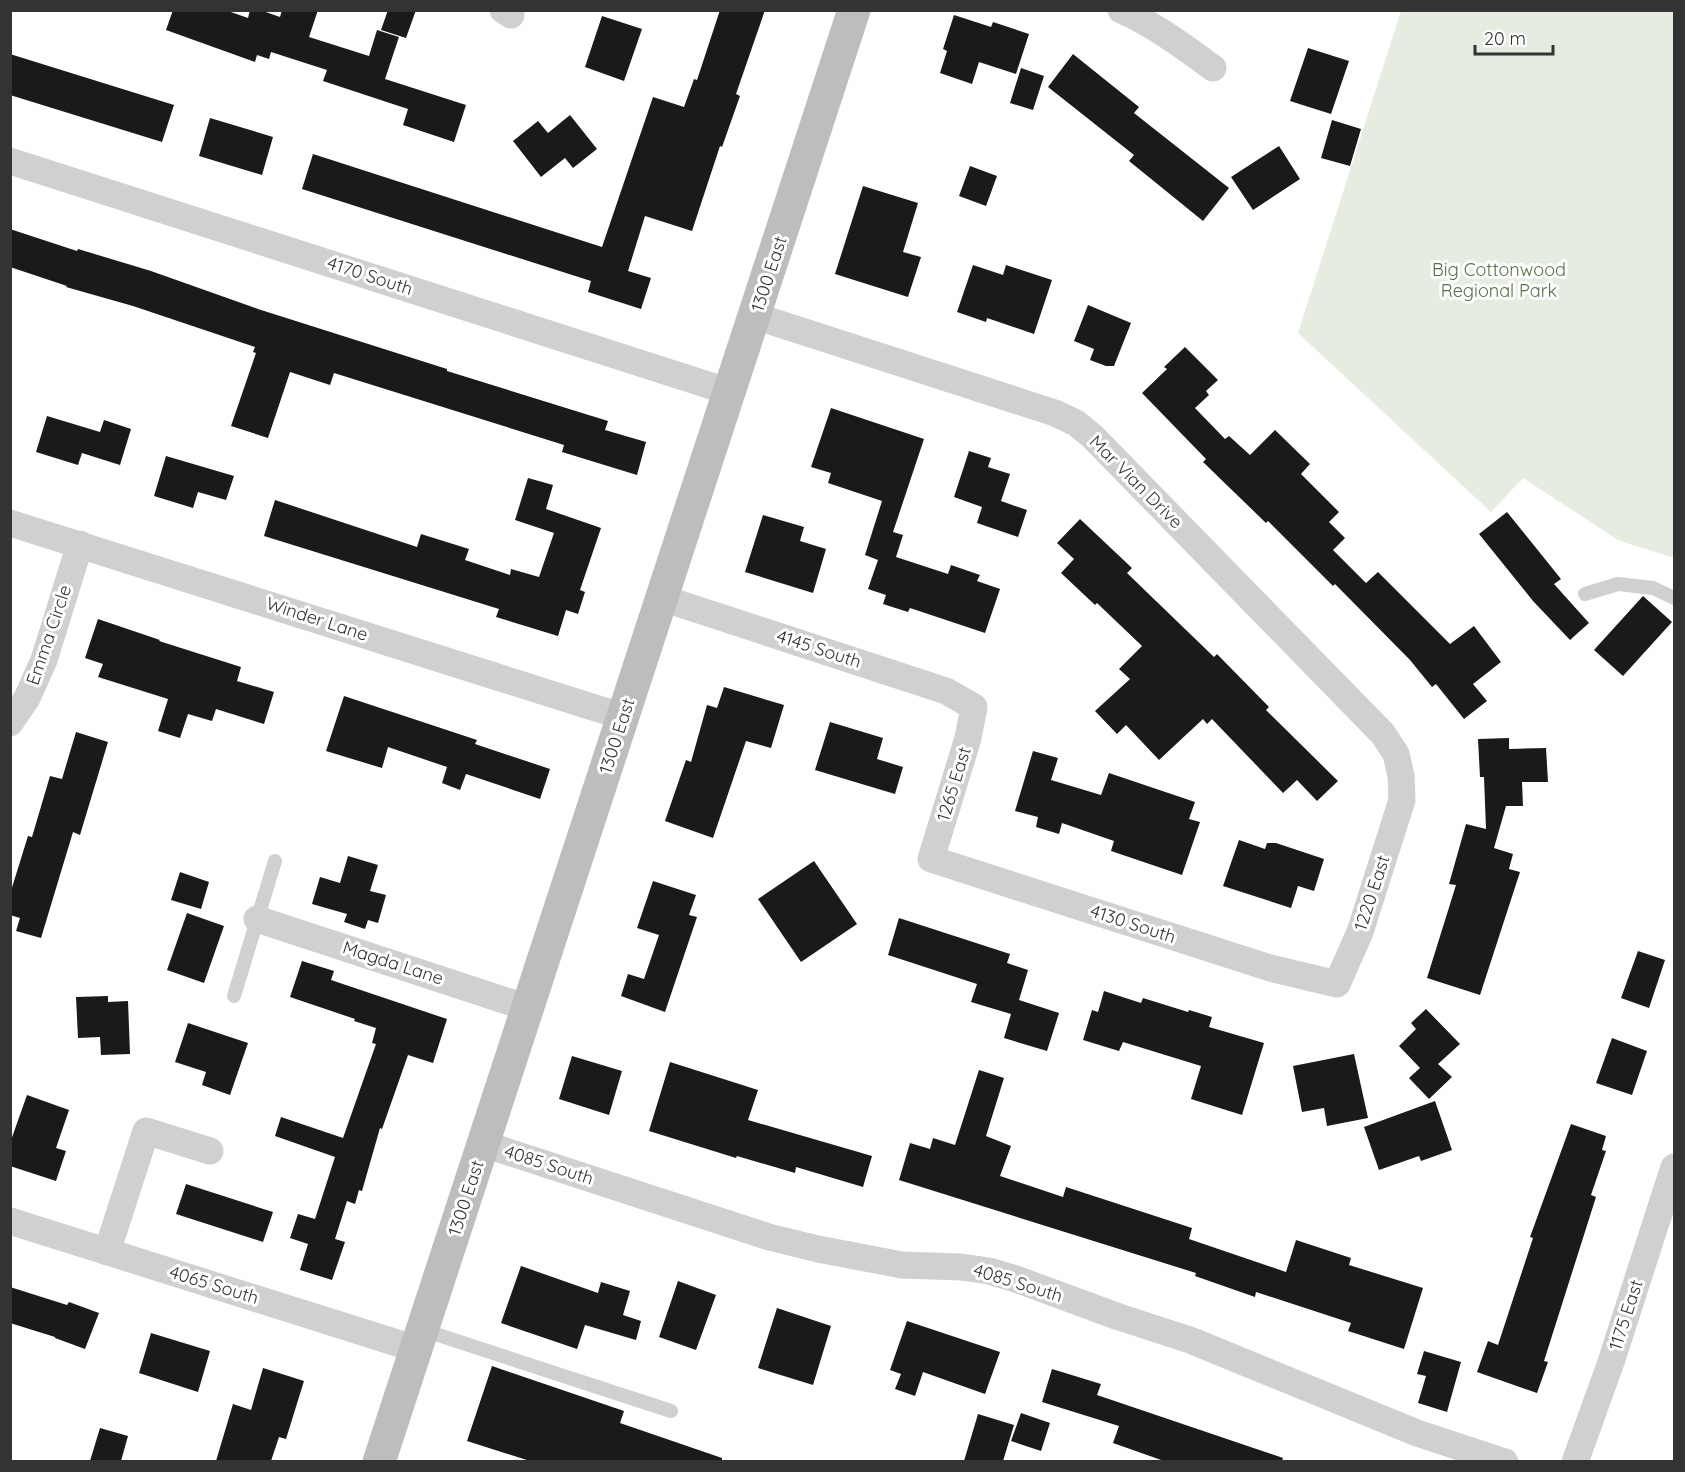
<svg xmlns="http://www.w3.org/2000/svg" width="1685" height="1472" font-family="Quicksand,sans-serif">
<style>
.green{fill:#e6ecdf}
.building{fill:#1a1a1a}
.lines{fill:none;stroke-linecap:round;stroke-linejoin:round}
.lane{stroke:#d0d0d0;stroke-width:14}
.street{stroke:#d0d0d0;stroke-width:27}
.secondary{stroke:#bdbdbd;stroke-width:33}
.labels{text-anchor:middle;stroke-width:6;stroke-linejoin:round;paint-order:stroke}
.park-label{font-size:18px;fill:#56703f;stroke:#fff}
.street-label{font-size:18px;fill:#333;stroke:#fff}
</style>
<rect width="100%" height="100%" fill="#fff"/>
<!-- green -->
<path class="green" d="M 1401,11 L 1674,11 L 1674,558 L 1618,540 L 1523,478 L 1491,512 L 1298,333 Z"/>
<!-- building -->
<path class="building" d="M 173,10 L 225,10 L 248,18 L 250,10 L 260,10 L 280,17 L 282,10 L 318,10 L 309,37 L 369,56 L 377,30 L 399,37 L 385,79 L 466,105 L 454,142 L 403,125 L 408,109 L 323,81 L 327,70 L 271,52 L 269,59 L 257,55 L 255,62 L 166,30 Z
M 388,10 L 416,10 L 406,38 L 381,30 Z
M 720,10 L 765,10 L 736,94 L 740,96 L 722,147 L 720,146 L 692,231 L 645,216 L 628,271 L 651,278 L 641,309 L 588,292 L 591,281 L 302,189 L 313,154 L 602,247 L 653,97 L 684,107 L 694,79 L 697,80 Z
M 954,15 L 991,27 L 993,22 L 1029,34 L 1016,74 L 979,62 L 972,84 L 940,73 L 947,51 L 943,49 Z
M 602,16 L 642,29 L 624,81 L 585,67 Z
M 1308,48 L 1349,61 L 1331,114 L 1290,101 Z
M 10,54 L 174,105 L 162,142 L 10,95 Z
M 1073,54 L 1139,107 L 1134,113 L 1229,188 L 1203,221 L 1129,161 L 1134,155 L 1048,87 Z
M 1021,68 L 1044,76 L 1033,110 L 1010,103 Z
M 570,115 L 597,149 L 573,168 L 565,158 L 541,177 L 513,141 L 538,121 L 548,133 Z
M 210,118 L 273,137 L 262,175 L 199,156 Z
M 1332,120 L 1361,129 L 1350,166 L 1321,158 Z
M 1279,146 L 1300,179 L 1253,210 L 1231,177 Z
M 970,166 L 997,176 L 986,206 L 959,196 Z
M 863,186 L 918,203 L 903,252 L 921,257 L 908,297 L 835,274 Z
M 10,229 L 77,251 L 78,249 L 151,271 L 258,309 L 447,369 L 447,371 L 608,421 L 605,430 L 646,442 L 637,475 L 562,452 L 564,445 L 334,373 L 330,385 L 290,372 L 268,438 L 231,426 L 256,353 L 253,352 L 255,347 L 133,306 L 66,287 L 67,286 L 10,267 Z
M 973,265 L 1003,275 L 1006,265 L 1052,280 L 1034,334 L 987,318 L 986,322 L 957,312 Z
M 1088,305 L 1131,323 L 1114,366 L 1106,366 L 1090,360 L 1094,349 L 1074,341 Z
M 1185,347 L 1218,380 L 1206,391 L 1209,395 L 1195,408 L 1225,439 L 1229,436 L 1250,455 L 1275,430 L 1310,464 L 1301,474 L 1339,512 L 1329,522 L 1345,538 L 1333,550 L 1366,583 L 1378,572 L 1450,644 L 1474,626 L 1501,662 L 1473,684 L 1487,701 L 1464,719 L 1436,684 L 1432,687 L 1410,660 L 1335,584 L 1333,586 L 1268,521 L 1266,523 L 1203,462 L 1206,459 L 1142,393 L 1167,369 L 1164,367 Z
M 831,408 L 924,439 L 893,532 L 903,535 L 896,557 L 948,574 L 951,565 L 980,575 L 977,581 L 1000,589 L 985,633 L 910,608 L 908,612 L 883,604 L 886,595 L 868,589 L 878,560 L 865,555 L 882,501 L 828,483 L 831,473 L 811,467 Z
M 47,416 L 100,432 L 104,420 L 131,429 L 120,465 L 82,453 L 78,465 L 36,452 Z
M 969,451 L 991,458 L 988,467 L 1010,474 L 1001,501 L 1027,510 L 1018,537 L 977,523 L 982,507 L 954,497 Z
M 166,456 L 234,476 L 226,500 L 198,492 L 193,508 L 154,496 Z
M 528,478 L 553,485 L 546,509 L 601,528 L 580,590 L 585,592 L 578,614 L 566,610 L 558,636 L 496,617 L 499,609 L 264,536 L 275,500 L 417,547 L 421,534 L 469,549 L 465,560 L 510,575 L 511,569 L 539,577 L 554,533 L 515,520 Z
M 1507,512 L 1561,579 L 1554,584 L 1589,623 L 1570,640 L 1533,601 L 1479,534 Z
M 763,515 L 804,527 L 800,541 L 826,549 L 813,593 L 745,572 Z
M 1080,519 L 1132,568 L 1127,573 L 1214,657 L 1217,654 L 1269,707 L 1266,710 L 1338,781 L 1317,801 L 1297,780 L 1283,793 L 1212,719 L 1207,724 L 1203,719 L 1159,760 L 1126,725 L 1117,734 L 1095,711 L 1130,679 L 1119,669 L 1142,646 L 1097,603 L 1095,605 L 1061,573 L 1074,559 L 1057,543 Z
M 1643,596 L 1672,622 L 1623,676 L 1594,650 Z
M 98,619 L 160,640 L 159,641 L 241,667 L 237,681 L 274,692 L 264,724 L 216,709 L 212,721 L 188,714 L 180,738 L 158,731 L 168,699 L 98,677 L 103,664 L 85,658 Z
M 724,687 L 784,705 L 771,748 L 746,741 L 713,838 L 665,821 L 686,760 L 691,762 L 707,705 L 717,708 Z
M 344,696 L 477,740 L 475,744 L 550,769 L 540,799 L 466,774 L 460,790 L 442,783 L 447,767 L 388,747 L 382,768 L 326,751 Z
M 830,722 L 883,738 L 877,759 L 903,767 L 895,794 L 815,770 Z
M 76,732 L 108,742 L 80,835 L 73,832 L 41,938 L 16,931 L 20,918 L 10,915 L 10,894 L 28,836 L 32,837 L 50,776 L 62,779 Z
M 1509,738 L 1509,749 L 1546,748 L 1548,782 L 1522,782 L 1523,806 L 1506,806 L 1494,848 L 1513,854 L 1509,869 L 1520,872 L 1480,995 L 1427,978 L 1456,885 L 1449,884 L 1466,824 L 1486,829 L 1484,777 L 1480,777 L 1478,739 Z
M 1033,751 L 1058,758 L 1051,780 L 1101,795 L 1109,773 L 1195,802 L 1189,819 L 1200,822 L 1182,875 L 1111,851 L 1114,841 L 1062,823 L 1059,834 L 1036,827 L 1038,817 L 1015,811 Z
M 1239,840 L 1265,849 L 1267,843 L 1276,843 L 1324,859 L 1314,891 L 1298,886 L 1291,908 L 1223,886 Z
M 348,856 L 378,865 L 370,891 L 386,895 L 378,923 L 368,920 L 365,929 L 344,922 L 347,914 L 312,904 L 320,877 L 340,883 Z
M 814,861 L 857,924 L 801,962 L 758,899 Z
M 180,872 L 209,882 L 201,909 L 171,900 Z
M 653,881 L 696,895 L 689,915 L 697,917 L 665,1012 L 621,996 L 628,974 L 644,979 L 659,935 L 637,928 Z
M 187,913 L 224,926 L 204,983 L 167,970 Z
M 899,918 L 1010,954 L 1007,963 L 1028,970 L 1019,1000 L 1059,1013 L 1047,1051 L 1004,1038 L 1011,1014 L 971,1002 L 977,984 L 888,955 Z
M 1638,951 L 1665,960 L 1649,1008 L 1621,998 Z
M 302,961 L 334,971 L 331,980 L 447,1019 L 433,1063 L 408,1055 L 382,1129 L 380,1128 L 362,1191 L 359,1190 L 355,1204 L 347,1201 L 335,1239 L 345,1242 L 332,1280 L 300,1270 L 308,1244 L 290,1238 L 298,1214 L 315,1219 L 335,1157 L 275,1136 L 281,1117 L 343,1138 L 376,1044 L 372,1043 L 376,1028 L 354,1021 L 355,1019 L 290,997 Z
M 1104,991 L 1141,1003 L 1143,998 L 1188,1012 L 1189,1010 L 1212,1017 L 1209,1027 L 1264,1043 L 1242,1115 L 1191,1099 L 1201,1066 L 1123,1042 L 1119,1051 L 1083,1040 L 1092,1010 L 1098,1012 Z
M 108,996 L 108,1002 L 128,1001 L 130,1054 L 101,1055 L 100,1037 L 78,1038 L 76,997 Z
M 1426,1009 L 1460,1044 L 1438,1064 L 1452,1077 L 1429,1099 L 1409,1078 L 1420,1068 L 1399,1046 L 1416,1029 L 1411,1023 Z
M 188,1023 L 248,1043 L 230,1095 L 202,1085 L 206,1072 L 175,1062 Z
M 1612,1038 L 1647,1051 L 1632,1095 L 1596,1083 Z
M 1354,1054 L 1368,1118 L 1327,1126 L 1324,1108 L 1302,1112 L 1293,1066 Z
M 572,1056 L 622,1071 L 609,1115 L 559,1099 Z
M 670,1062 L 758,1090 L 748,1120 L 872,1156 L 863,1187 L 796,1167 L 795,1173 L 737,1156 L 736,1158 L 649,1131 Z
M 979,1070 L 1004,1078 L 986,1136 L 1011,1146 L 1000,1176 L 1063,1197 L 1066,1187 L 1192,1228 L 1189,1239 L 1286,1272 L 1296,1240 L 1351,1258 L 1349,1265 L 1423,1288 L 1404,1349 L 1348,1331 L 1351,1323 L 1256,1292 L 1255,1297 L 1195,1276 L 1196,1273 L 899,1180 L 910,1143 L 930,1149 L 933,1138 L 955,1145 Z
M 27,1095 L 69,1110 L 56,1148 L 66,1151 L 56,1181 L 10,1166 L 10,1143 Z
M 1435,1101 L 1452,1150 L 1421,1161 L 1419,1156 L 1379,1170 L 1364,1127 Z
M 1571,1124 L 1606,1136 L 1602,1150 L 1606,1151 L 1591,1195 L 1596,1197 L 1544,1361 L 1548,1362 L 1537,1393 L 1477,1372 L 1488,1341 L 1498,1345 L 1533,1238 L 1530,1237 Z
M 186,1184 L 273,1212 L 263,1242 L 176,1214 Z
M 521,1266 L 598,1293 L 601,1282 L 630,1291 L 623,1315 L 641,1321 L 636,1340 L 585,1325 L 577,1349 L 501,1323 Z
M 678,1281 L 716,1295 L 696,1350 L 659,1337 Z
M 10,1287 L 67,1305 L 69,1302 L 99,1313 L 85,1349 L 55,1338 L 55,1337 L 10,1323 Z
M 777,1308 L 831,1326 L 813,1385 L 758,1368 Z
M 907,1321 L 1000,1352 L 985,1394 L 923,1372 L 915,1396 L 895,1389 L 901,1374 L 890,1370 Z
M 151,1333 L 210,1351 L 198,1392 L 139,1373 Z
M 1424,1351 L 1461,1362 L 1447,1412 L 1418,1403 L 1426,1376 L 1417,1374 Z
M 492,1366 L 624,1411 L 620,1423 L 722,1458 L 722,1461 L 530,1461 L 467,1441 Z
M 263,1368 L 304,1381 L 286,1439 L 279,1437 L 271,1461 L 216,1461 L 233,1404 L 251,1410 Z
M 1052,1369 L 1101,1384 L 1097,1395 L 1283,1458 L 1282,1461 L 1164,1461 L 1113,1443 L 1119,1426 L 1042,1402 Z
M 1021,1413 L 1050,1423 L 1041,1451 L 1011,1441 Z
M 978,1414 L 1014,1425 L 1003,1461 L 964,1461 Z
M 100,1428 L 128,1436 L 121,1461 L 90,1461 Z"/>
<g class="lines">
<!-- lane -->
<path class="lane" d="M 1585,594 L 1618,584 L 1653,588 L 1674,598
M 234,996 L 275,861
M 423,1330 L 671,1411"/>
<!-- street -->
<path class="street" d="M 503,10 L 511,15
M 1121,10 C 1155,25 1184,47 1213,68
M 10,161 L 730,392
M 10,523 L 624,717
M 662,598 L 946,691 L 974,707 L 968,738 L 931,859 L 1270,968 L 1337,984 L 1360,932 L 1402,800 L 1401,776 L 1396,754 L 1383,734 L 1092,436 L 1076,423 L 1055,413 L 755,316
M 10,723 L 27,698 L 44,660 L 80,544
M 257,919 L 528,1008
M 484,1144 L 769,1237 L 818,1249 L 902,1265 L 961,1267 L 989,1271 L 1016,1279 L 1119,1317 L 1190,1340 L 1417,1433 L 1505,1462
M 10,1221 L 416,1349
M 107,1252 L 146,1131 L 210,1151
M 1575,1462 L 1611,1362 L 1674,1167"/>
<!-- secondary -->
<path class="secondary" d="M 379,1462 L 854,10"/>
</g>
<g class="labels">
<!-- park labels -->
<g class="park-label">
<text x="1499" y="276">Big Cottonwood<tspan x="1499" dy="21">Regional Park</tspan></text>
</g>
<!-- street labels -->
<g class="street-label">
<text transform="translate(769 274) rotate(-72)" y="6">1300 East</text>
<text transform="translate(370 276) rotate(18)" y="6">4170 South</text>
<text transform="translate(1136 482) rotate(45)" y="6">Mar Vian Drive</text>
<text transform="translate(317 619) rotate(18)" y="6">Winder Lane</text>
<text transform="translate(49 635) rotate(-71)" y="6">Emma Circle</text>
<text transform="translate(819 649) rotate(18)" y="6">4145 South</text>
<text transform="translate(617 736) rotate(-72)" y="6">1300 East</text>
<text transform="translate(954 784) rotate(-73)" y="6">1265 East</text>
<text transform="translate(1372 893) rotate(-72)" y="6">1220 East</text>
<text transform="translate(1133 924) rotate(18)" y="6">4130 South</text>
<text transform="translate(393 963) rotate(18)" y="6">Magda Lane</text>
<text transform="translate(549 1165) rotate(18)" y="6">4085 South</text>
<text transform="translate(466 1198) rotate(-72)" y="6">1300 East</text>
<text transform="translate(1018 1283) rotate(17)" y="6">4085 South</text>
<text transform="translate(214 1285) rotate(17)" y="6">4065 South</text>
<text transform="translate(1626 1315) rotate(-72)" y="6">1175 East</text>
</g>
</g>
<!-- border -->
<rect width="1685" height="1472" fill="none" stroke="#333333" stroke-width="24"/>
<!-- scale -->
<path d="M1475 45v9h78v-9" fill="none" stroke="#333333" stroke-width="3"/>
<text x="1484" y="45" font-size="18" fill="#333333" stroke="#ffffff" stroke-width="4.5" paint-order="stroke">20 m</text>
</svg>
